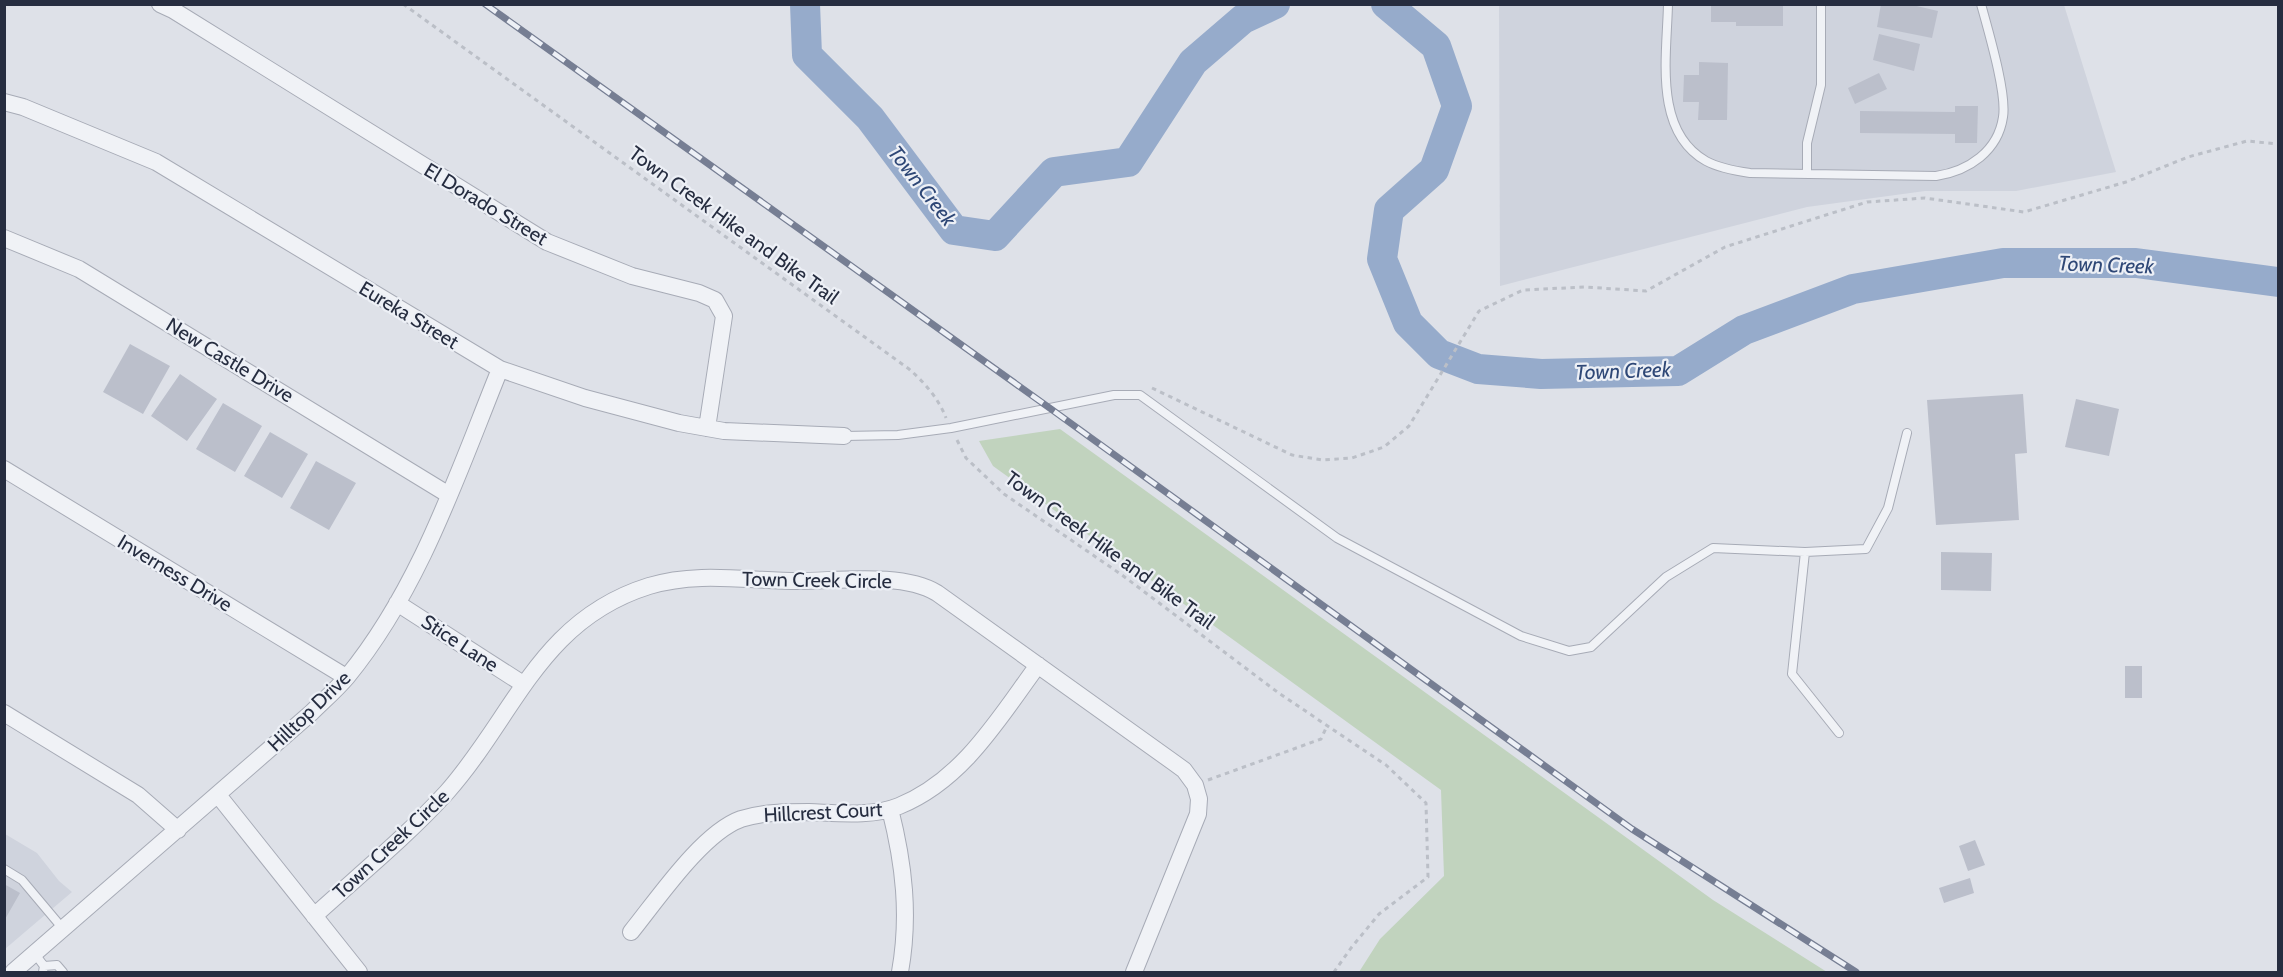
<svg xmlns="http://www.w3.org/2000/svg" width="2283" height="977" font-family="Cabin,sans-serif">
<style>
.built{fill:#cfd3dd}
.green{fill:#c1d3be}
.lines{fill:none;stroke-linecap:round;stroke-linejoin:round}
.river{stroke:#96abcb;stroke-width:30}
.building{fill:#bbbfcb}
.service-casing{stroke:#a7abb6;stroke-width:10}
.minor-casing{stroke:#a7abb6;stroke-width:18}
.path{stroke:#bbbfc7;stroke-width:3;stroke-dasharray:4.5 4.5;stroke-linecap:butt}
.service{stroke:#f0f2f6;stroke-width:8}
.minor{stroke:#f0f2f6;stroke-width:16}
.rail-casing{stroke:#767e93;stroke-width:7}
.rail{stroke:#edf0f6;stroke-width:4.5;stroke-dasharray:14;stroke-linecap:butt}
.labels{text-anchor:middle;stroke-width:4.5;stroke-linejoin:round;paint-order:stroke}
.street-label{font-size:20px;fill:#262d40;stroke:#edf0f6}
.water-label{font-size:21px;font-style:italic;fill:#2e4776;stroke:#edf0f6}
</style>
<rect width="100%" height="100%" fill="#dee1e8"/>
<!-- built -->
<path class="built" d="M 1499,5 L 2064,5 L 2116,172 L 2016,191 L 1925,191 L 1807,207 L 1500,286 Z
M 5,834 L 37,853 L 59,881 L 72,892 L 5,949 Z"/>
<!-- green -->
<path class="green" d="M 1060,429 L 1713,900 L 1827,972 L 1359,972 L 1380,939 L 1444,876 L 1441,790 L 993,466 L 979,441 Z"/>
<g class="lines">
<!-- river -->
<path class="river" d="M 805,4 L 807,55 L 870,118 L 954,230 L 995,236 L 1054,172 L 1128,162 L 1193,62 L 1243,19 L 1275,4
M 1386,4 L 1436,46 L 1457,106 L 1434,170 L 1389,210 L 1382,259 L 1408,323 L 1439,354 L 1478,369 L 1541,374 L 1678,371 L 1744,330 L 1853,289 L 2003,263 L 2136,263 L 2278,282"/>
</g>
<!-- building -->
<path class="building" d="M 1711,4 L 1783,4 L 1783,26 L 1736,26 L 1736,22 L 1711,22 Z
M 1881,4 L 1908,4 L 1938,11 L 1932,38 L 1877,27 Z
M 1879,34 L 1920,44 L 1914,71 L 1873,60 Z
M 1699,62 L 1728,63 L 1727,120 L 1698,120 L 1699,102 L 1683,102 L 1684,75 L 1699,75 Z
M 1879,73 L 1887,89 L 1855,104 L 1848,88 Z
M 1955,106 L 1978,106 L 1977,143 L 1955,143 L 1955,134 L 1860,133 L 1860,111 L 1955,112 Z
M 130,344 L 170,366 L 143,414 L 103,392 Z
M 180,374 L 217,399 L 187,441 L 151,416 Z
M 2023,394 L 2027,453 L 2015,454 L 2019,520 L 1936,525 L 1927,400 Z
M 2076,399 L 2119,409 L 2109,456 L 2065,447 Z
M 223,403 L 262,426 L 235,472 L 196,449 Z
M 270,432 L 308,454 L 282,498 L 244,476 Z
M 316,461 L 356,483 L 329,530 L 290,508 Z
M 1941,552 L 1992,553 L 1991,591 L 1941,590 Z
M 2125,666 L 2142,666 L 2142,698 L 2125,698 Z
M 1975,840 L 1985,865 L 1968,871 L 1959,846 Z
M 1970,878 L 1974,893 L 1944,903 L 1939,888 Z
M 4,884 L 20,893 L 4,921 Z"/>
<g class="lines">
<!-- service casing -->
<g class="service-casing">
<path id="service" d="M 1668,4 C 1667,55 1653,131 1706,161 C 1719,168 1736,171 1750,173 L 1936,176 C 1969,171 1998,151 2003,117 C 2007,93 1988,30 1981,4
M 1807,174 L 1807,143 L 1821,85 L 1821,4
M 844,436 L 898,435 L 951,428 L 1114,395 L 1140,395 L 1337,538 L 1521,636 L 1569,651 L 1591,647 L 1666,577 L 1713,548 L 1805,552 L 1866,549 L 1888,508 L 1907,433
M 1805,552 L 1792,674 L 1839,733
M 4,869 L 22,880 L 64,930
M 35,954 L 44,966 L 43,972
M 44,966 L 57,965 L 63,972"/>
</g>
<!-- minor casing -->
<g class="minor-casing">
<path id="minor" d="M 160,4 L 173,10 L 547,242 L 632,276 L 699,293 L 715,300 L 724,316 L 707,428
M 4,102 L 23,107 L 156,162 L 500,369 L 585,398 L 679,423 L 724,431 L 844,436
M 4,238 L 79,269 L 449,495
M 4,469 L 346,677
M 397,603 L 523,684
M 4,713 L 138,795 L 178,830
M 218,795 L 359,972
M 890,809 C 904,864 910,916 900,972
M 314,916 C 359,875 406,837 447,792 C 515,715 540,620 649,586 C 698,571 748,581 798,581 C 839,581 902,572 937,593 L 1173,762 L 1184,770 L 1195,785 L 1199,799 L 1198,814 L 1134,972
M 631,932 C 657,900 702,833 741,819 C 763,812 786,812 809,812 C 838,813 872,817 899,806 C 963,780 999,718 1038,665
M 13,972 L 311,713 C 323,701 336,690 347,677 C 420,588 457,475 500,369"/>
</g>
<!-- path -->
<path class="path" d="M 403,4 L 909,369 C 924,382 939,399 946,418
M 1152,388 L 1292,455 L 1322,460 L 1352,458 L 1384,447 L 1409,426 L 1479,311 L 1523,290 L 1585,287 L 1646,291 L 1725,247 L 1867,202 L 1925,198 L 2024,212 L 2126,182 L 2188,157 L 2247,141 L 2278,144
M 957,440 L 966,458 L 1004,494 L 1122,575 L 1280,694 L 1386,765 L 1426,803 L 1428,877 L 1379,914 L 1351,948 L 1334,972
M 1208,780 L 1321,739 L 1327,726"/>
<!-- service -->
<use href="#service" class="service"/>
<!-- minor -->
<use href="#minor" class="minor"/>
<!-- rail casing -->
<g class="rail-casing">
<path id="rail" d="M 485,4 L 1051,409 L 1632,829 L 1856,972"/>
</g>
<!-- rail -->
<use href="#rail" class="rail"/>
</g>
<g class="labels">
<!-- street labels -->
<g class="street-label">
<text transform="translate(486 204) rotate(31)" y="7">El Dorado Street</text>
<text transform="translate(734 225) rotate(36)" y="7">Town Creek Hike and Bike Trail</text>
<text transform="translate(409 315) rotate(31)" y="7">Eureka Street</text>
<text transform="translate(230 360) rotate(31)" y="7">New Castle Drive</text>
<text transform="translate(1110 550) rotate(36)" y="7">Town Creek Hike and Bike Trail</text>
<text transform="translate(175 573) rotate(31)" y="7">Inverness Drive</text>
<text transform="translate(817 580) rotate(1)" y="7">Town Creek Circle</text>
<text transform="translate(460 643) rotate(33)" y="7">Stice Lane</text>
<text transform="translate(309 711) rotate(-44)" y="7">Hilltop Drive</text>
<text transform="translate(823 812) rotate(-3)" y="7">Hillcrest Court</text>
<text transform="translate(391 844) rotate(-43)" y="7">Town Creek Circle</text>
</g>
<!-- water labels -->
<g class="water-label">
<text transform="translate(922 186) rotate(52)" y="7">Town Creek</text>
<text transform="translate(2106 265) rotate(2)" y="7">Town Creek</text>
<text transform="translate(1623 371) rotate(-2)" y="7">Town Creek</text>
</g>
</g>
<!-- border -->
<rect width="2283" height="977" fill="none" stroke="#262d40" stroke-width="12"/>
</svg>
